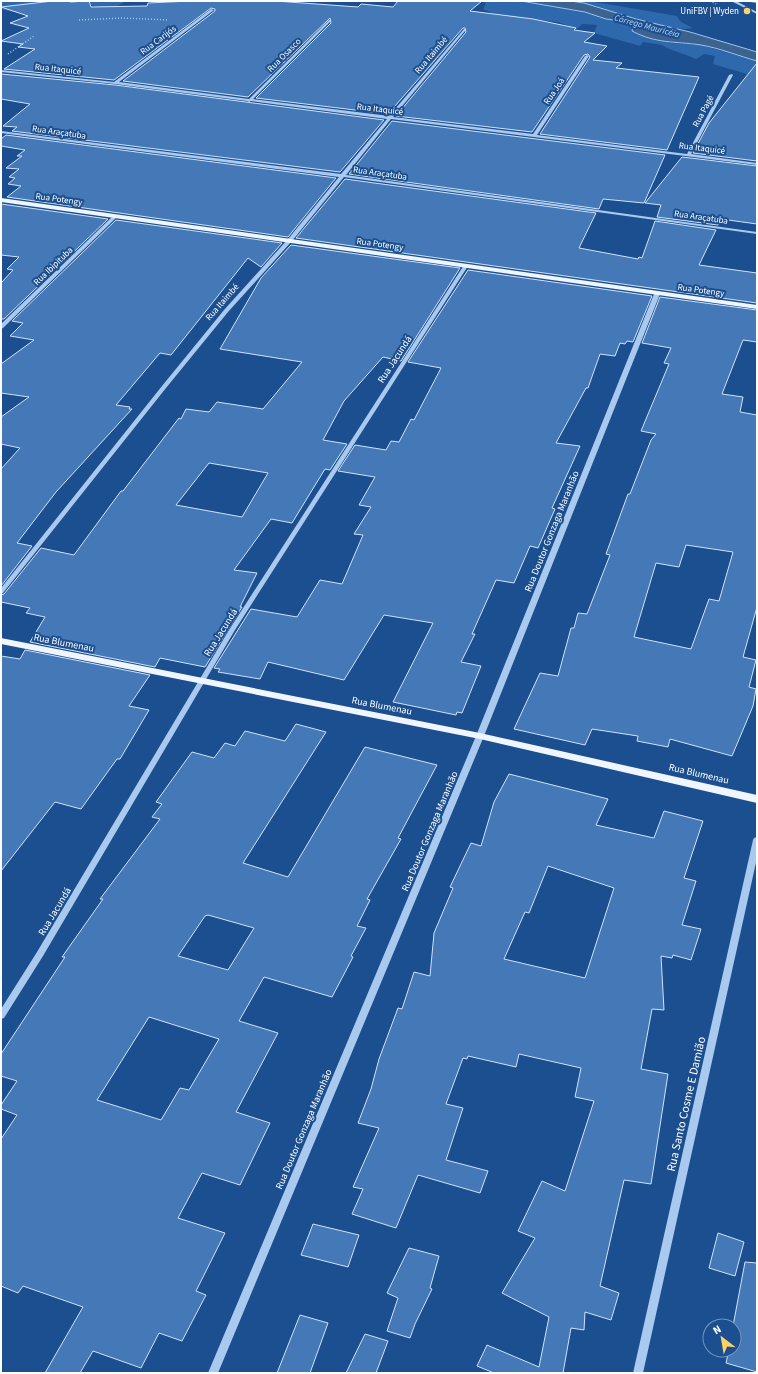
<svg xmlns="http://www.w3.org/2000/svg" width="758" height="1374" font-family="'Source Sans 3',sans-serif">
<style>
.green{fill:#2e69ad}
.water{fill:#3c6290;stroke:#9cc4f0}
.building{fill:#4478b7;stroke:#cfe3fa;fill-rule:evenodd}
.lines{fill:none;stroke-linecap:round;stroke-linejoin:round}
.path{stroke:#a9c9ee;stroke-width:1.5;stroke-dasharray:1 2;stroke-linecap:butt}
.minor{fill:#a9c9ee;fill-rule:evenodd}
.major{fill:#f0f6ff;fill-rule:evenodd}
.poi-dot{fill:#ffd166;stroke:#1b4f8f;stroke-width:1.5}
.labels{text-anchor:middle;stroke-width:4;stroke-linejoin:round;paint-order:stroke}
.far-poi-label{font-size:9px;fill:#fff;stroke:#1b4f8f;text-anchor:end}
.far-water-label{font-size:9px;font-style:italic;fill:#b5d3f5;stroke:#1b4f8f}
.far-street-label{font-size:9px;fill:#fff;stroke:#1b4f8f}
.street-label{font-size:10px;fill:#fff;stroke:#1b4f8f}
.near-street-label{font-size:12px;fill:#fff;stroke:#1b4f8f}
</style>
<rect width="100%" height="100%" fill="#1b4f8f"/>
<!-- green -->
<path class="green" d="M 7,1 L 37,1 L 26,15 C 18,12 10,12 1,9 L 1,2 Z
M 89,1 L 128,1 L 125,1 C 117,10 101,8 90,5 Z
M 481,1 L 521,1 L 585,12 L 606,19 L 622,21 L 671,43 L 701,45 L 757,61 L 757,77 L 713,64 L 715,56 L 704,54 L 696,59 C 690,56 664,48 662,45 L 643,42 L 640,46 L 594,33 L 597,25 L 582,24 L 577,29 L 558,22 L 498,16 L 483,9 L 486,3 Z
M 570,1 L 597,1 L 595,2 L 677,16 L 681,22 L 693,28 C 659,34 606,6 570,1 Z"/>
<!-- water -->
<path class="water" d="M 521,1 L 570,1 L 584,3 L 636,19 L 690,32 L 757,52 L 757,61 C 739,56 719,48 701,45 C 674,41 657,44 632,31 L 633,27 L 622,21 L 606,19 L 585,12 Z"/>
<!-- building -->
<path class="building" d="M 53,1 L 69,1 L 70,2 L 89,1 L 91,7 L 147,6 L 148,3 L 191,1 L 275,1 L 358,7 L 361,4 L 393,7 L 398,1 L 482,1 L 470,11 L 533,19 L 576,28 L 574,30 L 595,33 L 584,42 L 607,46 L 593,60 L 622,63 L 616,68 L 699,77 L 667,150 L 540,134 L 590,57 L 588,54 L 584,55 L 532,132 L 396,116 L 466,32 L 465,28 L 463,28 L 388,114 L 256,98 L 331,23 L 330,18 L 248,97 L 123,81 L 215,11 L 215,9 L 211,8 L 114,80 L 4,69 L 35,49 L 18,47 L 23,44 L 1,41 L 29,28 L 10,23 L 28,16 L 1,7 Z
M 757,63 L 757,161 L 693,153 L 709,123 Z
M 1,74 L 115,85 L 384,120 L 340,172 L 12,131 L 17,127 L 3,126 L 30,104 L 1,99 Z
M 392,121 L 665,155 L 644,203 L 603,199 L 599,209 L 349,174 Z
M 6,135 L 336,178 L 288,237 L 7,197 L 21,186 L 8,184 L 15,178 L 9,177 L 19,169 L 6,168 L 22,156 L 17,156 L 25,150 L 1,146 L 1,139 Z
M 682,157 L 757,166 L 757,224 L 721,219 L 718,225 L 657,217 L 661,205 L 645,203 Z
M 345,179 L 596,213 L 579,248 L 638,259 L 639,257 L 642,258 L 655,221 L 716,230 L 699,265 L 757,273 L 757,303 L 296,238 Z
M 1,204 L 108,219 L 4,319 L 1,319 L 1,283 L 13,270 L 7,269 L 19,257 L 1,255 Z
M 116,220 L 282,243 L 261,267 L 248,258 L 171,355 L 160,353 L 116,405 L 130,407 L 129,409 L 132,409 L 56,492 L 17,543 L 32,546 L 1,586 L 1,469 L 20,448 L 1,444 L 1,417 L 29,397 L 1,393 L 1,364 L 34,340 L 10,336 L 23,323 L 12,321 Z
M 291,245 L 460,268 L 401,361 L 383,357 L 344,401 L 323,440 L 347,444 L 330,470 L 325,469 L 292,523 L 271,519 L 234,570 L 257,573 L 240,607 L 242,607 L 205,667 L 160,658 L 155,667 L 30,642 L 45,617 L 26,613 L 30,608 L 1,602 L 1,595 L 4,594 L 41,548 L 74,555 L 121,491 L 123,491 L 179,418 L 181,419 L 186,409 L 209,412 L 217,402 L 263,409 L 302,362 L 220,349 L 261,278 ZM 209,463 L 268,473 L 242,517 L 176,505 Z
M 468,270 L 652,296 L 633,342 L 627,341 L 625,344 L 620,343 L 615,356 L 600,354 L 588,388 L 586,388 L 556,443 L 580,446 L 552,508 L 555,509 L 538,548 L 530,546 L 514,583 L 496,580 L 472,634 L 475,634 L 461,662 L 481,666 L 462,713 L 457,712 L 456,715 L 393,702 L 433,623 L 384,615 L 344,680 L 268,662 L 260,679 L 218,672 L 220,669 L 214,668 L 251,609 L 297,617 L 320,580 L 342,584 L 363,535 L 354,534 L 371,507 L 359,505 L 375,477 L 338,471 L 355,445 L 386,450 L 391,441 L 399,442 L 411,419 L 414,420 L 441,368 L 408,362 Z
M 660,297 L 757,310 L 757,342 L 743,340 L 722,394 L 743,397 L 740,412 L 757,415 L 757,607 L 743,657 L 756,660 L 749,687 L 756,689 L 753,706 L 732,756 L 670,739 L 668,747 L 637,741 L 638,736 L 592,729 L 585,745 L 514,729 L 540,673 L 558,676 L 571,628 L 574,628 L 578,613 L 587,614 L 610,555 L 606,554 L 628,494 L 630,494 L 651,440 L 656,434 L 641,431 L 669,364 L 664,363 L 671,348 L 642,343 ZM 686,545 L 733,552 L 719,601 L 709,599 L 691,649 L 634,637 L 656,563 L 679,567 Z
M 25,650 L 150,675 L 129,706 L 149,710 L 120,759 L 117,759 L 81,809 L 55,802 L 1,871 L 1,656 L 20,659 Z
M 296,724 L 326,732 L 243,863 L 288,877 L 365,747 L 437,765 L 398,838 L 401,839 L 367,899 L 370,900 L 357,926 L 366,928 L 351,956 L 353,957 L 332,997 L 264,977 L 239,1021 L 278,1033 L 236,1112 L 270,1123 L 240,1185 L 202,1173 L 178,1218 L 225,1233 L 196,1291 L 206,1295 L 182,1341 L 159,1333 L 141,1368 L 93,1351 L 80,1373 L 45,1373 L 83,1307 L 23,1286 L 18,1293 L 1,1286 L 1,1139 L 17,1115 L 1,1109 L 1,1105 L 17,1081 L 1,1076 L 1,1054 L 65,957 L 62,957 L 103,899 L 100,899 L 160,819 L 152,817 L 162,804 L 156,802 L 192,752 L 214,758 L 225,743 L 235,746 L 245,731 L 285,741 ZM 208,915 L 254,928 L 228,970 L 178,956 L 205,916 ZM 149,1017 L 219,1039 L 189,1090 L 180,1088 L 161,1120 L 97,1100 Z
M 509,774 L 608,799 L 596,825 L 654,838 L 664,811 L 703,821 L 684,878 L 696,881 L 682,925 L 701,929 L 691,960 L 673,955 L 672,958 L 661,956 L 664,1010 L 652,1009 L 641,1069 L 668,1074 L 651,1184 L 624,1180 L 600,1286 L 619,1293 L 611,1320 L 585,1312 L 584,1330 L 571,1328 L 563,1373 L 494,1373 L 477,1366 L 487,1345 L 539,1367 L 549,1317 L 502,1293 L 535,1238 L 518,1231 L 542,1181 L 565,1191 L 594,1101 L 575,1097 L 581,1068 L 519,1054 L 516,1067 L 468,1056 L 467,1059 L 463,1058 L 446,1104 L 463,1108 L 446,1160 L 488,1171 L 480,1193 L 418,1175 L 396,1228 L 352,1214 L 363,1189 L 353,1187 L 379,1128 L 358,1123 L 371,1089 L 379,1059 L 398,1008 L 402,1009 L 414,972 L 430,976 L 434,933 L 453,888 L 450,887 L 471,843 L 481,846 L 494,802 ZM 548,866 L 614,888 L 585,978 L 504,959 L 525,912 L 529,913 Z
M 313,1224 L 359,1235 L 348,1267 L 301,1255 Z
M 718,1233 L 744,1242 L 735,1276 L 709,1268 Z
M 409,1248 L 439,1256 L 430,1288 L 432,1289 L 415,1324 L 410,1338 L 387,1331 L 398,1298 L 387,1293 Z
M 745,1262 L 757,1263 L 757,1372 L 726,1363 L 729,1350 L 734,1350 L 733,1326 Z
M 300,1315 L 328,1323 L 310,1373 L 277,1373 Z
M 365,1334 L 388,1341 L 376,1373 L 346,1373 Z"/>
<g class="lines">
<!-- path -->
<path class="path" d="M 710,1 L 716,4
M 79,20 L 122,18 L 169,20
M 8,54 L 34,36"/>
<!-- minor -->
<path class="minor" d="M 731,1 L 736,1 L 757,12 L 757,14 Z
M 749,1 L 757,1 L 757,3 L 750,2 Z
M 211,9 L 214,10 L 119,82 L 249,99 L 329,20 L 330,20 L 330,22 L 253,99 L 389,116 L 464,29 L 465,29 L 465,31 L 393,117 L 533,134 L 585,56 L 587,55 L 589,56 L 537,135 L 687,154 L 729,75 L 732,74 L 733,75 L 691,154 L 757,163 L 757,165 L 391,119 L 346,175 L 757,232 L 757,234 L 344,177 L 292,241 L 228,312 L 166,388 L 3,593 L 1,594 L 1,588 L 162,386 L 224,310 L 288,239 L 339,177 L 1,133 L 1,131 L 341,174 L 387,119 L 251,101 L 249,102 L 247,101 L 115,84 L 1,72 L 1,70 L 114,82 Z
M 114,215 L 118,216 L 3,328 L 1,329 L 1,324 Z
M 464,265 L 468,266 L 235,630 L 43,956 L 4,1018 L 1,1019 L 1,1009 L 37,952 L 229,630 Z
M 657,292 L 660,294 L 484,736 L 218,1373 L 208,1373 L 476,736 L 654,294 Z
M 757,837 L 757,858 L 643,1373 L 633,1373 L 753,840 L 754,838 Z"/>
<!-- major -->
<path class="major" d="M 1,198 L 757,305 L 757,309 L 1,202 Z
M 1,638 L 480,733 L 757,795 L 757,803 L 480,739 L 1,644 Z"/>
</g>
<!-- markers -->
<circle class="poi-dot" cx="747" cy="11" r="4"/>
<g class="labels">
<!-- far-poi labels -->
<g class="far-poi-label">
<text x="739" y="14">UniFBV | Wyden</text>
</g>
<!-- far-water labels -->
<g class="far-water-label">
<text transform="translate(647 26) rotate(15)" y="3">Córrego Mauricéia</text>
</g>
<!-- far-street labels -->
<g class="far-street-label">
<text transform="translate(158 40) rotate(-37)" y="3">Rua Carijós</text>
<text transform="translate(284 55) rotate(-45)" y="3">Rua Osasco</text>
<text transform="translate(431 55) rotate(-50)" y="3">Rua Itaimbé</text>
<text transform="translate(58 69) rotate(6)" y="3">Rua Itaquicé</text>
<text transform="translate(554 91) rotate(-56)" y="3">Rua Joá</text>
<text transform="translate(380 109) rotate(7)" y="3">Rua Itaquicé</text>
<text transform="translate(703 111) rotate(-62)" y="3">Rua Pagé</text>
<text transform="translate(59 132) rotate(8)" y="3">Rua Araçatuba</text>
<text transform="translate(702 148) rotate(7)" y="3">Rua Itaquicé</text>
<text transform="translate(380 173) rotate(8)" y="3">Rua Araçatuba</text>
<text transform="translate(59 199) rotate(8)" y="3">Rua Potengy</text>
<text transform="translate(701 217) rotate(8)" y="3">Rua Araçatuba</text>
<text transform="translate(380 244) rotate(8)" y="3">Rua Potengy</text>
<text transform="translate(53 266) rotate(-44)" y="3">Rua Ibipituba</text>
<text transform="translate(701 290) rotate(8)" y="3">Rua Potengy</text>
<text transform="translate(222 302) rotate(-49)" y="3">Rua Itaimbé</text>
</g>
<!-- street labels -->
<g class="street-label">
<text transform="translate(394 359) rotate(-57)" y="4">Rua Jacundá</text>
<text transform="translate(551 531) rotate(-68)" y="4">Rua Doutor Gonzaga Maranhão</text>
<text transform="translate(220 632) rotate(-58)" y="4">Rua Jacundá</text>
<text transform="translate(64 642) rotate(11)" y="4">Rua Blumenau</text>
<text transform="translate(382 705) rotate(11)" y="4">Rua Blumenau</text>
<text transform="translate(699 773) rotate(13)" y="4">Rua Blumenau</text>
<text transform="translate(429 831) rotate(-67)" y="4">Rua Doutor Gonzaga Maranhão</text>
<text transform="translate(54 911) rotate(-59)" y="4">Rua Jacundá</text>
<text transform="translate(303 1129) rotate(-67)" y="4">Rua Doutor Gonzaga Maranhão</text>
</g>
<!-- near-street labels -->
<g class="near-street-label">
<text transform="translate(686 1104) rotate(-77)" y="4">Rua Santo Cosme E Damião</text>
</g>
</g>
<!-- border -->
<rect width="758" height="1374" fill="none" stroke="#ffffff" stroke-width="4"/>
<!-- north arrow -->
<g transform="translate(722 1338) rotate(329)"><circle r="19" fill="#1b4f8f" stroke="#7695bc"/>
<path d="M0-3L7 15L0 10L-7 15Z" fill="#ffd166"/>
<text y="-6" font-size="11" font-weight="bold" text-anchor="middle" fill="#ffffff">N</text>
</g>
</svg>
